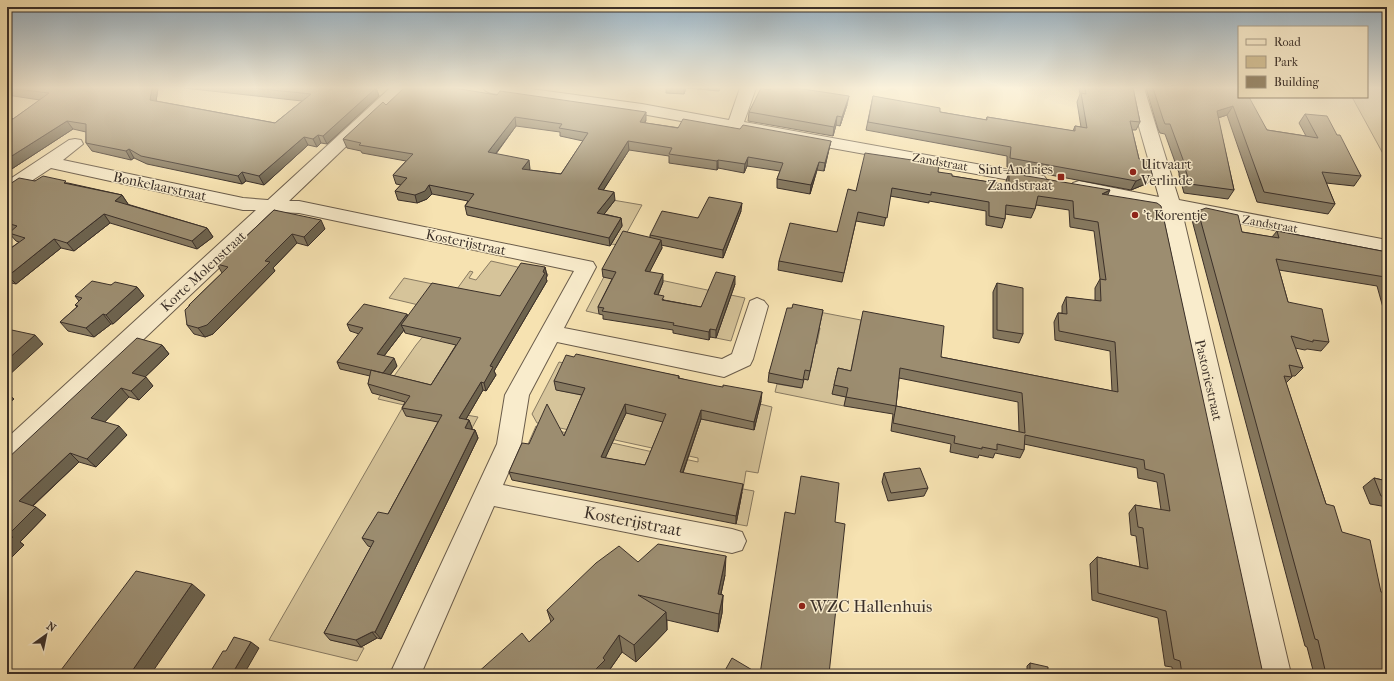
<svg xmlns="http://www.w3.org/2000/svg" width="1394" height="681" font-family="'IM FELL French Canon',serif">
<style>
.green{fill:#d6c49a;stroke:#887a62}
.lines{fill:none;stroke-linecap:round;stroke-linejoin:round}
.minor-casing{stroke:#6a5c4b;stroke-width:2}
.minor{fill:#f9eccc;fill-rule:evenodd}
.wall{fill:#867960;stroke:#3b3029;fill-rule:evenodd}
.shaded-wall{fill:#6d634e;stroke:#3b3029}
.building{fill:#9c8d70;stroke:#3b3029;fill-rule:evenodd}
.poi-dot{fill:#8f2418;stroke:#f9eccc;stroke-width:1.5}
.labels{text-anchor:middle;stroke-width:3;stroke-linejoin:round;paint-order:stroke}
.far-street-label{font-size:12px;fill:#3b3029;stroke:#f9eccc}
.poi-label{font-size:14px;fill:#3b3029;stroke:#f9eccc;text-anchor:start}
.street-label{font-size:14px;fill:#3b3029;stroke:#f9eccc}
.near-street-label{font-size:17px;fill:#3b3029;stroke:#f9eccc}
.near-poi-label{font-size:17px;fill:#3b3029;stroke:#f9eccc;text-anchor:start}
</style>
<rect width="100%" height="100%" fill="#f6e2b1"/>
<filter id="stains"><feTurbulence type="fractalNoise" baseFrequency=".005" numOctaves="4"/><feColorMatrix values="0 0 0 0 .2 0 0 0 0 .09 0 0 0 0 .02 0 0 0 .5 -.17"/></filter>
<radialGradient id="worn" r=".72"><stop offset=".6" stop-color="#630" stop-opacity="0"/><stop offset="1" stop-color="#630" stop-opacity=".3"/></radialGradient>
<!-- green -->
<path class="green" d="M 1367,88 L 1387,88 L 1387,161 L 1352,97 L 1367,97 Z
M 529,191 L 595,197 L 642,205 L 620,245 L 611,244 L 621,226 Z
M 491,261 L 548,274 L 547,276 L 523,272 L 466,415 L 478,417 L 472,428 L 379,548 L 331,640 L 364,648 L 357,661 L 269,640 L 404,405 L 378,399 L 416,345 L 444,311 L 389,298 L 404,278 L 457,289 L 470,271 L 473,272 L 469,278 L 476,280 Z
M 607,271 L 665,281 L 745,298 L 731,341 L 716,338 L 722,320 L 611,291 L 599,314 L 586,311 Z
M 793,307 L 861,320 L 849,380 L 832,394 L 846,397 L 844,406 L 775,392 L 777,384 L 801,388 L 804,379 L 808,380 L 812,363 L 812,343 L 817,344 L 820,328 L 816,327 Z
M 559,362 L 568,364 L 557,390 C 617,403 678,413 738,427 L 760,404 L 772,407 L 758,473 L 746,471 L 743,489 L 754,491 L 747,526 L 736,524 L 742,492 L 525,451 L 536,426 L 698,462 L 698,458 L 537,423 L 532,414 Z"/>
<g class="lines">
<!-- minor casing -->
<g class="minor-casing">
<path id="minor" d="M 390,88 L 407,88 L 289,201 L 299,201 L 593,262 L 596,267 L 564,328 L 722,359 L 732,354 L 750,301 L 757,298 L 764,301 L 768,306 L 753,359 L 750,365 L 724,377 L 557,342 L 529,395 L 521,444 L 503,485 L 732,529 L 742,532 L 746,541 L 742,550 L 732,553 L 494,506 L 421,674 L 390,674 L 497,444 L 505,395 L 574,271 L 299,213 L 278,212 L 16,460 L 7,463 L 7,438 L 256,210 L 243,210 L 51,168 L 13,193 L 7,195 L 7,181 L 69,140 L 75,139 L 81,140 L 83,144 L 63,160 L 243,198 L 268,200 Z
M 483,88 L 524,88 L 642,104 L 729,120 L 740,88 L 756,88 L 744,122 L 1038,175 L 1044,176 L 1047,180 L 1044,184 L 1038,185 L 642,114 L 491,93 L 486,91 Z
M 1128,88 L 1144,88 L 1179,200 L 1387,240 L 1387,252 L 1182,212 L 1291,674 L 1261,674 L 1162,209 L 1079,193 L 1073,191 L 1070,187 L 1073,183 L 1079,181 L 1159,197 Z"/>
</g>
<!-- minor -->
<use href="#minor" class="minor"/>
</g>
<!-- wall -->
<path class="wall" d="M 7,88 L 158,88 L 156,101 L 275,123 L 302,101 L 184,88 L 376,88 L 379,96 L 327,144 L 321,143 L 317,147 L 308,145 L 264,185 L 246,181 L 242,184 L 147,164 L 134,158 L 131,160 L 92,151 L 86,143 L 86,132 L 73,129 L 7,172 L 7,118 L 13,119 L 40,100 L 7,95 Z
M 666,88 L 686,88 L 684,94 L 666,93 Z
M 687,88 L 720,88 L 719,91 Z
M 1079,88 L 1133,88 L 1140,122 L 1136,130 L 1132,130 L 1139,159 L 1152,174 L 1148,183 L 1131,190 L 1007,167 L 1007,156 L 866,130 L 873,96 L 940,112 L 986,120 L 987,117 L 1073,131 L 1075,126 L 1081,127 L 1077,102 L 1080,94 Z
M 1146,88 L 1239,88 L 1267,130 L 1306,136 L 1299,123 L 1305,114 L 1337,135 L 1361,176 L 1354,186 L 1326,183 L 1335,204 L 1328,214 L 1257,202 L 1227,115 L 1218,118 L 1234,190 L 1228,199 L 1184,193 L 1179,175 L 1179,173 L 1165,134 L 1160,133 L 1158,129 Z
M 386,105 L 646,120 L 645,123 L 829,149 L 824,171 L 817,170 L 810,194 L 777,188 L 777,179 L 780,171 L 747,166 L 744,173 L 718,168 L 717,170 L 669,163 L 669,156 L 629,150 L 603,190 L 615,200 L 604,214 L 621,218 L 622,226 L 610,246 L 467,215 L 465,206 L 468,201 L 432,194 L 427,199 L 417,203 L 398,200 L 395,191 L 401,185 L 396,184 L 393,175 L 406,161 L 362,153 L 361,151 L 347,148 L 343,139 ZM 516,126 L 560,132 L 560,136 L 583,141 L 561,174 L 529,170 L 530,169 L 496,154 Z
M 847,105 L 840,126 L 836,125 L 833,136 L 748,121 L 749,112 Z
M 938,172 L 952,176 L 1006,185 L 1006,181 L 1009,173 L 1108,195 L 1263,674 L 1173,674 L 1172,667 L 1165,666 L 1158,618 L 1092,600 L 1090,564 L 1097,557 L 1140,567 L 1136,536 L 1131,535 L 1129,513 L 1135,505 L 1161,510 L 1157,482 L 1138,478 L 1137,468 L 1024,444 L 1024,450 L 1020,458 L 995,453 L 993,458 L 979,455 L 978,458 L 950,452 L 951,444 L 891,431 L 893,414 L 844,406 L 846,397 L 832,394 L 838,368 L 851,371 L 941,357 L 1112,391 L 1110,351 L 1055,340 L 1054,322 L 1058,313 L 1062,313 L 1062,306 L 1066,297 L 1095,301 L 1095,288 L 1100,279 L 1094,231 L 1070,227 L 1069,210 L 1036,205 L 1035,209 L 1031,218 L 1005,214 L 1005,219 L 1002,228 L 986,225 L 986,211 L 929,201 L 929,203 L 890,196 L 884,226 L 856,221 L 842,282 L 778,270 L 779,261 L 837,232 L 856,191 ZM 899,378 L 1018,402 L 1019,432 L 896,406 Z
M 35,181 L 68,183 L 122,195 L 128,204 L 127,204 L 207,228 L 213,237 L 197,249 L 110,223 L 74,251 L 61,248 L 16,284 L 7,282 L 7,251 L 19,242 L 16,241 L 9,233 L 11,231 L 7,230 L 7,186 Z
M 274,210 L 325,229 L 308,246 L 297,243 L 273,268 L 275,271 L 213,334 L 205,337 L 194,334 L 187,325 L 189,306 L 189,305 L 222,273 L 217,264 Z
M 741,211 L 723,258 L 661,245 L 662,248 L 649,272 L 663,282 L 658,295 L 664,300 L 701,307 L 735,284 L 716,338 L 710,337 L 709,340 L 673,333 L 673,330 L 603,319 L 603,315 L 599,314 L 598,307 L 612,279 L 603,277 L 602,269 L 650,237 L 650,235 L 698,218 Z
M 1198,211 L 1242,232 L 1272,237 L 1277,231 L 1387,252 L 1387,322 L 1377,286 L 1279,270 L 1288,302 L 1329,342 L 1321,351 L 1307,349 L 1305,350 L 1295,348 L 1303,368 L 1295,376 L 1292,376 L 1292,377 L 1286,383 L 1326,504 L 1387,674 L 1314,674 L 1307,647 L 1305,646 L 1192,220 Z
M 545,267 L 547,276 L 546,278 L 547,281 L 494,371 L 496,375 L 486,391 L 483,390 L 466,419 L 469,420 L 472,428 L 472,429 L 475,430 L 478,438 L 381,639 L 377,638 L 361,647 L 330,640 L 324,633 L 371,547 L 368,546 L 362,538 L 388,514 L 438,422 L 406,416 L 402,408 L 405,402 L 372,393 L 368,384 L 370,376 L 340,369 L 337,362 L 359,334 L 350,331 L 347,324 L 408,316 L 500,296 ZM 404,330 L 405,333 L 456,345 L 431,385 L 390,375 L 397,366 L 384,356 Z
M 997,283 L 1023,334 L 1019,343 L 993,338 L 993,292 Z
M 111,285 L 137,287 L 144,296 L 113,324 L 111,324 L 94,337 L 68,331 L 60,322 L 77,307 L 75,305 L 79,301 L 75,296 Z
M 792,308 L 823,310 L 808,380 L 804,379 L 802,388 L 768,382 L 769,373 Z
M 162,345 L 169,354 L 145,377 L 153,386 L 139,400 L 129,397 L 104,422 L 127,435 L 96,467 L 79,462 L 33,506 L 46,515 L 20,542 L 24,545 L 7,562 L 7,459 Z
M 574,357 L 679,376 L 679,378 L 761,401 L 754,430 L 701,419 L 683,473 L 742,492 L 736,524 L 512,480 L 509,472 L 529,444 L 564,436 L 582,395 L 556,390 L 554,381 ZM 626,413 L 663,422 L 645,465 L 605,458 Z
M 884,473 L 928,488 L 924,496 L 888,501 L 882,482 Z
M 1374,478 L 1387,481 L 1387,507 L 1370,504 L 1363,487 Z
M 638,562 L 725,575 L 721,594 L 723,595 L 722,613 L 718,632 L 667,620 L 667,630 L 636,662 L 622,652 L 608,672 L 529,642 L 551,622 L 547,610 Z
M 1030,663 L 1048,674 L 1027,674 L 1027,666 Z"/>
<!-- shaded-wall -->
<path class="shaded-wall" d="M 152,88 L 158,88 L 155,108 L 150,100 Z
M 376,88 L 379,96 L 327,144 L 323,136 Z
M 684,88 L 686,88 L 684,94 Z
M 849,96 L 847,105 L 840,126 L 842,117 Z
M 1233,106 L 1227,115 L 1211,120 L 1217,111 Z
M 646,112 L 646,120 L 640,130 L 640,122 Z
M 837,116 L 836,125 L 833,136 L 834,127 Z
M 515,117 L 516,126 L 490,161 L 488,152 Z
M 67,121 L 73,129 L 7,172 L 7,159 Z
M 318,135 L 321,143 L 317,147 L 313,139 Z
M 304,137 L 308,145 L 264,185 L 259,176 Z
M 628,141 L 629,150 L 599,197 L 598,189 Z
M 831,141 L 829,149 L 824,171 L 825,163 Z
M 129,149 L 134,158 L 131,160 L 126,151 Z
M 748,157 L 747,166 L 744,173 L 745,164 Z
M 529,160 L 530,169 L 523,178 L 522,169 Z
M 718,160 L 718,168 L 717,170 L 717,161 Z
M 819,162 L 817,170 L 810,194 L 811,185 Z
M 242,172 L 246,181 L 242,184 L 238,176 Z
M 1152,174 L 1148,183 L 1131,190 L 1136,181 Z
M 429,185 L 432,194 L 427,199 L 417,203 L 415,195 Z
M 1110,190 L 1106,199 L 1102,194 Z
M 614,192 L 615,200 L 598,222 L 597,213 Z
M 122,195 L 128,204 L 121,209 L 115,201 Z
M 742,203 L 741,211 L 723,258 L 723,250 Z
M 104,214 L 110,223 L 74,251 L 67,243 Z
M 621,218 L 622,226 L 610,246 L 609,238 Z
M 321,220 L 325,229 L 308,246 L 304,237 Z
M 207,228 L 213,237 L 197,249 L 192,241 Z
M 292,234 L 297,243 L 273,268 L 275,271 L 213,334 L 205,337 L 198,328 Z
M 54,239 L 61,248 L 16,284 L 8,276 Z
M 661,240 L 662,248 L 646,279 L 645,271 Z
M 545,267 L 547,276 L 546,278 L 547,281 L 494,371 L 496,375 L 486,391 L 484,383 L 490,366 Z
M 663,274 L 663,282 L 655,302 L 654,294 Z
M 735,276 L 735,284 L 716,338 L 716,330 Z
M 137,287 L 144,296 L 113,324 L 106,315 Z
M 103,314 L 111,324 L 94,337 L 86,328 Z
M 407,314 L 410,321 L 401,325 L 404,330 L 380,361 L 377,354 Z
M 710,329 L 710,337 L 709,340 L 709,332 Z
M 35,335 L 43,344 L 7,377 L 7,360 Z
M 162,345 L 169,354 L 140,382 L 132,373 Z
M 394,358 L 397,366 L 386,380 L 383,373 Z
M 146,377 L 153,386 L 139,400 L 131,391 Z
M 481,382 L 483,390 L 462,426 L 459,418 Z
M 121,388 L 129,397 L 100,427 L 91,418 Z
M 762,392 L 761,401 L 754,430 L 754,422 Z
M 7,393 L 14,399 L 7,405 Z
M 625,404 L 626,413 L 602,465 L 601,457 Z
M 701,410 L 701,419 L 680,480 L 680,472 Z
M 469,420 L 472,428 L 468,436 L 465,428 Z
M 119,426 L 127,435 L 96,467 L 87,459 Z
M 475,430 L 478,438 L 381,639 L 375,632 Z
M 70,453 L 79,462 L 29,509 L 19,501 Z
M 743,484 L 742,492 L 736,524 L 736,516 Z
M 36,507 L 46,515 L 20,542 L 24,545 L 7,562 L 7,543 L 8,535 Z
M 726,556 L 725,575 L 717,612 L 718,594 Z
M 192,584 L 205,595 L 151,674 L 130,674 Z
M 723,595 L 722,613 L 718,632 L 719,614 Z
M 666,612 L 667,630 L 636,662 L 634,645 Z
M 372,632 L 377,638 L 361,647 L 356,640 Z
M 619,635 L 622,652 L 608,672 L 609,674 L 591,674 Z
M 251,642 L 259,648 L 244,674 L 232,674 Z"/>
<!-- building -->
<path class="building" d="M 7,88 L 152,88 L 150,100 L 275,123 L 311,94 L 253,88 L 331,88 L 329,90 L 337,88 L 376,88 L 323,136 L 318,135 L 313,139 L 304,137 L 259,176 L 242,172 L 238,176 L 141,156 L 129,149 L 126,151 L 86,143 L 86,124 L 67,121 L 7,159 L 7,118 L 13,119 L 49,93 Z
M 404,88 L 454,88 L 497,95 L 500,91 L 646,112 L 640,122 L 678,128 L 683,119 L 740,129 L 743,125 L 831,141 L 825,163 L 819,162 L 811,185 L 777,179 L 783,163 L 748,157 L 745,164 L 718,160 L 717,161 L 669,154 L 672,148 L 628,141 L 598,189 L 614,192 L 597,213 L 621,218 L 609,238 L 465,206 L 474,194 L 429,185 L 425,191 L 415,195 L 395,191 L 407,178 L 393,175 L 413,154 L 359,145 L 361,143 L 343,139 L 383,102 L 386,105 ZM 515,117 L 562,124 L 559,128 L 588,133 L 561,174 L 522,169 L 529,160 L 488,152 Z
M 761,88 L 770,90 L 771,88 L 792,88 L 803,89 L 849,96 L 842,117 L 837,116 L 834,127 L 749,112 Z
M 1085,88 L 1133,88 L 1140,122 L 1130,121 L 1139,159 L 1149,161 L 1152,174 L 1136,181 L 1010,158 L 1011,147 L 868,122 L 873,96 L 940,108 L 940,112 L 987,120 L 987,117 L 1075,131 L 1075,126 L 1087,128 L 1081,93 L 1086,94 Z
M 1153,88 L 1239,88 L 1239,97 L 1249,97 L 1267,130 L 1318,138 L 1305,114 L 1327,116 L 1337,135 L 1340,135 L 1361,176 L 1322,172 L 1335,204 L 1264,192 L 1233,106 L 1217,111 L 1234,190 L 1190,184 L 1184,165 L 1185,165 L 1170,124 L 1165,124 L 1163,119 Z
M 865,153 L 939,164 L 938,172 L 952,174 L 952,176 L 1009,185 L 1009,173 L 1110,190 L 1102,194 L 1157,203 L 1161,206 L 1263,674 L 1182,674 L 1180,661 L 1174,659 L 1166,611 L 1098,593 L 1097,557 L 1148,569 L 1143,528 L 1138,527 L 1135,505 L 1170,511 L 1164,474 L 1145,469 L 1144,460 L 1025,435 L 1024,450 L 997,444 L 997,450 L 982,447 L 982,449 L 954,443 L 955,436 L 893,423 L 896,406 L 846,397 L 848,388 L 834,385 L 838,368 L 851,371 L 863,311 L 944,326 L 941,357 L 1118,392 L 1115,342 L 1059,331 L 1058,313 L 1067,314 L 1066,297 L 1101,301 L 1100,279 L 1106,280 L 1098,222 L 1074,218 L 1073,201 L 1038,196 L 1035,209 L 1006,205 L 1005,219 L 989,216 L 989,202 L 931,192 L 931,195 L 892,188 L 887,218 L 858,212 L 844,273 L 779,261 L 790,223 L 837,232 L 848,189 L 856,191 ZM 900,368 L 1022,393 L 1025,433 L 896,406 Z
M 43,176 L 66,181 L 64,183 L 122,195 L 115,201 L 207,228 L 192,241 L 104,214 L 67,243 L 54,239 L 8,276 L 7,276 L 7,251 L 25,238 L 9,233 L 17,226 L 7,223 L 7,186 L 19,178 L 35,181 Z
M 709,197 L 742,203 L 723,250 L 650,235 L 662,211 L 698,218 Z
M 1206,208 L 1238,215 L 1242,232 L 1279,238 L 1277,231 L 1387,252 L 1387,284 L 1385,277 L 1276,259 L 1288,302 L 1322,309 L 1329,342 L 1313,340 L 1313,342 L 1291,336 L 1303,368 L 1289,365 L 1292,377 L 1284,376 L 1326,504 L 1334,506 L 1342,532 L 1370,540 L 1381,592 L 1386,593 L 1387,596 L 1387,674 L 1326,674 L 1318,640 L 1315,639 L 1198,211 Z
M 274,210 L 321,220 L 304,237 L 292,234 L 265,261 L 270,262 L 207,325 L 198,328 L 187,325 L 185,310 L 190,305 L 189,305 L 228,267 L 217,264 Z
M 623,231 L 661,240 L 645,271 L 663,274 L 654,294 L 664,296 L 662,300 L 701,307 L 716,272 L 735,276 L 716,330 L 710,329 L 709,332 L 673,325 L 674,323 L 602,311 L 604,308 L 598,307 L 616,272 L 602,269 Z
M 521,263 L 545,267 L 543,272 L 545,273 L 490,366 L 493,367 L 484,383 L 481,382 L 459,418 L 469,420 L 465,428 L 475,430 L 375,632 L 372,632 L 356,640 L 324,633 L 374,541 L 362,538 L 378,512 L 388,514 L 442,415 L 402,408 L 410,396 L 368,384 L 371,370 L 431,385 L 461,338 L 401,325 L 432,283 L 500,296 Z
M 92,281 L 111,285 L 115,282 L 137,287 L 106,315 L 103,314 L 86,328 L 60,322 L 78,306 L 75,305 L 82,298 L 75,296 Z
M 997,283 L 1023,288 L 1023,334 L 997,330 Z
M 364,304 L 407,314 L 377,354 L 394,358 L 383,373 L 337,362 L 363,328 L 347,324 Z
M 793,304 L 823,310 L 810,371 L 805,370 L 803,380 L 769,373 L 787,308 L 792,308 Z
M 7,329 L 35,335 L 7,360 Z
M 137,338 L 162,345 L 132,373 L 146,377 L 131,391 L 121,388 L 91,418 L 119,426 L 87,459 L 70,453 L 19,501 L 36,507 L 8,535 L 13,537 L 7,543 L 7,459 Z
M 576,354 L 679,376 L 678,378 L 717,386 L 723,387 L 723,385 L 762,392 L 754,422 L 701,410 L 680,472 L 743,484 L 736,516 L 509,472 L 522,443 L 529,444 L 547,404 L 564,436 L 585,388 L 554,381 L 566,355 L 574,357 ZM 625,404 L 666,414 L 645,465 L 601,457 Z
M 920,468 L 928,488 L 891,493 L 884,473 Z
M 801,476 L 839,483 L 835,522 L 845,524 L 829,674 L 760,674 L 785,512 L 795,514 Z
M 1374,478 L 1387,481 L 1387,497 L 1381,496 Z
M 658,544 L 726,556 L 718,594 L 723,595 L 719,614 L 638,595 L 666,612 L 634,645 L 619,635 L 603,658 L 605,660 L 591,674 L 476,674 L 522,633 L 529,642 L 554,619 L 547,610 L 596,563 L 619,546 L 638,562 Z
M 136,571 L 192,584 L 130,674 L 58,674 Z
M 234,637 L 251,642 L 232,674 L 209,674 L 223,651 L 226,651 Z
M 732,658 L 759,674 L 723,674 Z
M 1030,663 L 1048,667 L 1048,674 L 1030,674 Z"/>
<!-- sky -->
<linearGradient id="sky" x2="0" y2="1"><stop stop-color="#94aec0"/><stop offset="0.48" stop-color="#fbf2dc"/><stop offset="1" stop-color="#fbf2dc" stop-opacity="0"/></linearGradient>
<rect width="1394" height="183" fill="url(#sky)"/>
<!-- markers -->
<g class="poi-dot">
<circle cx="1133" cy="172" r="4"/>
<rect x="1057" y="173" width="8" height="8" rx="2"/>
<circle cx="1135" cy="215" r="4"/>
<circle cx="802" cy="606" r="4"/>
</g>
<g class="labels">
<!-- far-street labels -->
<g class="far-street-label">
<text transform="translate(940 162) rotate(10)" y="4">Zandstraat</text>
<text transform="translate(1270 224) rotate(10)" y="4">Zandstraat</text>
</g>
<!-- poi labels -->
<g class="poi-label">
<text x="1141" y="169">Uitvaart<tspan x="1141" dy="16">Verlinde</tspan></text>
<text x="1053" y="174" text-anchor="end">Sint-Andries<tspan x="1053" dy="16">Zandstraat</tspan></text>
<text x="1143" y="220">'t Korentje</text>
</g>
<!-- street labels -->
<g class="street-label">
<text transform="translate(160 186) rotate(12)" y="5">Bonkelaarstraat</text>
<text transform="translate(466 242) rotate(12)" y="5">Kosterijstraat</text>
<text transform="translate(203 271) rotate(-43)" y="5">Korte Molenstraat</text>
<text transform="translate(1209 380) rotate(77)" y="5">Pastoriestraat</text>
</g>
<!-- near-street labels -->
<g class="near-street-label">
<text transform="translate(633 521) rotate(11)" y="6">Kosterijstraat</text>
</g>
<!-- near-poi labels -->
<g class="near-poi-label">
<text x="810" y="612">WZC Hallenhuis</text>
</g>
</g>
<!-- margin -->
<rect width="1394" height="681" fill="none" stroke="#f6e2b1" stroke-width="24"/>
<rect x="8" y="8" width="1378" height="665" fill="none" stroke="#3b3029" stroke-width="2"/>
<rect x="12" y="12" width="1370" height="657" fill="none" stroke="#3b3029"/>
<!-- legend -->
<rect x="1238" y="26" width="130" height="72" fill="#f9eccc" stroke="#ada18b"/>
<rect x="1246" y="39" width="20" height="6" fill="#f9eccc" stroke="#ada18b"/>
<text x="1274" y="46" font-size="12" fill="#3b3029">Road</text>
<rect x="1246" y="56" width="20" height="12" fill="#d6c49a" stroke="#ada18b"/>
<text x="1274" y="66" font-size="12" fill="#3b3029">Park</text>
<rect x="1246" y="76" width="20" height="12" fill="#9c8d70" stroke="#ada18b"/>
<text x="1274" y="86" font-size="12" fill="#3b3029">Building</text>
<!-- north arrow -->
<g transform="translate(46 635) rotate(33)" stroke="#f9eccc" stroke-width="3" paint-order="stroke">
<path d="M0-3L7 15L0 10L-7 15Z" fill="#3b3029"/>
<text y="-6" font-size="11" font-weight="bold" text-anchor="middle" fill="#3b3029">N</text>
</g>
<rect width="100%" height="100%" filter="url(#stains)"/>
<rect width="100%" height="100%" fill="url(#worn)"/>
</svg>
